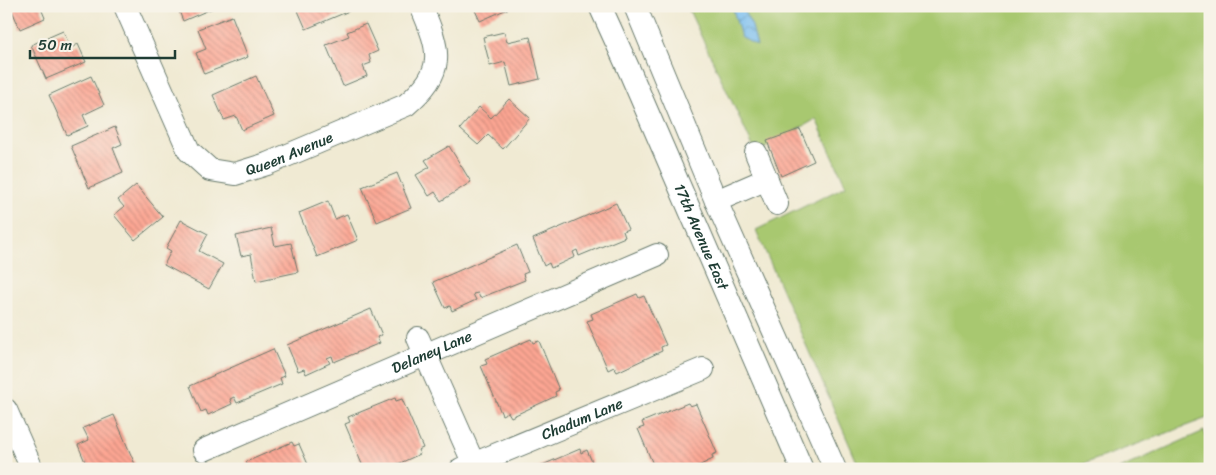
<svg xmlns="http://www.w3.org/2000/svg" width="1216" height="475" font-family="Sriracha,sans-serif">
<style>
.garden{fill:#a8c870;stroke:#648252}
.water{fill:url(#water-waves);stroke:#4c7e92}
.building{fill:url(#building-back-hatch)}
.lines{fill:none;stroke-linecap:round;stroke-linejoin:round}
.minor-casing{stroke:#687a6c;stroke-width:24}
.minor{stroke:#fff;stroke-width:22}
.labels{text-anchor:middle;stroke-width:4.5;stroke-linejoin:round;paint-order:stroke}
.street-label{font-size:15px;fill:#1f3d34;stroke:#f7f3e8}
</style>
<defs>
<pattern id="water-waves" width="16" height="10" patternUnits="userSpaceOnUse" patternTransform="scale(1.25)"><rect width="16" height="10" fill="#79bef0"/><path d="M0 5q4-4 8 0t8 0" fill="none" stroke="#639cc3"/></pattern>
<pattern id="building-back-hatch" width="6" height="6" patternUnits="userSpaceOnUse" patternTransform="scale(1.25)"><rect width="6" height="6" fill="#fda693"/><path d="M-1 5l2 2M0 0l6 6M5-1l2 2" fill="none" stroke="#cc8879"/></pattern>
</defs>
<rect width="100%" height="100%" fill="#f7f3e8"/>
<filter id="ink" filterUnits="userSpaceOnUse"><feTurbulence type="fractalNoise" baseFrequency=".02" numOctaves="2"/><feDisplacementMap in="SourceGraphic" scale="10" xChannelSelector="R" yChannelSelector="G"/><feConvolveMatrix kernelMatrix="1 2 1 2 8 2 1 2 1" color-interpolation-filters="sRGB"/></filter>
<filter id="wash" filterUnits="userSpaceOnUse"><feTurbulence type="fractalNoise" baseFrequency=".0096" numOctaves="4" result="noise"/><feDisplacementMap in="SourceGraphic" scale="20" xChannelSelector="R" yChannelSelector="G"/><feGaussianBlur stdDeviation="1.12" result="paint"/><feColorMatrix in="noise" values="0 0 0 0 0 0 0 0 0 0 0 0 0 0 0 0 0 1.4 0 .05"/><feComposite in="paint" operator="in"/></filter>
<g filter="url(#wash)">
<rect width="100%" height="100%" fill="#f0ead3"/>
<!-- garden -->
<path class="garden" d="M 687,6 L 1210,6 L 1210,417 L 1070,469 L 860,469 L 756,230 L 846,186 L 816,119 L 756,153 Z
M 1204,431 L 1210,445 L 1210,469 L 1119,469 Z"/>
<!-- water -->
<path class="water" d="M 732,6 L 741,6 L 752,26 L 757,46 L 741,37 Z"/>
<g id="blocks">
<!-- building -->
<path class="building" d="M 10,6 L 40,6 L 45,18 L 20,29 Z
M 177,6 L 218,6 L 183,21 Z
M 296,6 L 346,6 L 349,11 L 306,29 Z
M 473,6 L 514,6 L 480,21 Z
M 232,16 L 248,57 L 204,74 L 196,53 L 206,49 L 198,29 Z
M 366,24 L 378,51 L 369,55 L 371,63 L 363,66 L 367,76 L 343,86 L 326,45 L 349,36 L 347,32 Z
M 63,31 L 71,48 L 78,44 L 86,62 L 46,79 L 31,45 Z
M 504,32 L 507,42 L 530,37 L 540,79 L 511,86 L 505,62 L 490,66 L 483,37 Z
M 91,76 L 104,105 L 83,115 L 88,126 L 67,135 L 49,95 Z
M 256,76 L 274,116 L 242,130 L 236,116 L 224,120 L 213,95 Z
M 509,99 L 530,118 L 503,149 L 488,135 L 478,145 L 460,129 L 479,107 L 491,118 Z
M 115,127 L 122,144 L 113,148 L 123,173 L 89,188 L 71,146 Z
M 800,129 L 814,161 L 781,176 L 767,141 Z
M 449,146 L 471,182 L 441,201 L 435,192 L 429,196 L 416,175 L 430,167 L 425,160 Z
M 397,173 L 411,208 L 377,222 L 362,187 Z
M 136,185 L 163,217 L 135,240 L 114,215 L 124,207 L 118,200 Z
M 328,201 L 335,219 L 347,214 L 358,240 L 317,257 L 299,213 Z
M 616,203 L 628,229 L 623,231 L 625,237 L 579,256 L 577,250 L 573,252 L 575,257 L 551,268 L 549,263 L 544,266 L 533,239 Z
M 181,220 L 208,234 L 199,251 L 223,264 L 209,289 L 164,265 L 171,251 L 166,248 Z
M 271,228 L 275,246 L 291,243 L 298,272 L 256,281 L 251,254 L 241,256 L 236,236 Z
M 517,245 L 528,272 L 523,274 L 525,280 L 480,298 L 478,293 L 473,294 L 476,300 L 452,311 L 450,306 L 445,308 L 433,282 Z
M 637,294 L 639,298 L 644,296 L 666,345 L 661,347 L 662,351 L 617,372 L 614,367 L 608,370 L 587,321 L 593,319 L 591,314 Z
M 371,309 L 382,335 L 377,337 L 380,343 L 334,362 L 332,356 L 327,358 L 330,363 L 306,374 L 304,369 L 298,371 L 287,345 Z
M 531,339 L 533,343 L 539,341 L 559,390 L 555,392 L 556,396 L 511,417 L 508,412 L 502,415 L 481,366 L 487,364 L 485,359 Z
M 273,349 L 285,376 L 280,378 L 282,384 L 237,403 L 234,397 L 230,399 L 232,404 L 208,415 L 206,410 L 201,412 L 190,386 Z
M 395,398 L 396,401 L 402,399 L 423,448 L 418,450 L 420,454 L 387,469 L 364,469 L 345,424 L 350,422 L 348,417 Z
M 688,403 L 690,406 L 696,404 L 717,453 L 712,455 L 713,459 L 692,469 L 655,469 L 638,429 L 644,427 L 642,422 Z
M 114,415 L 137,469 L 88,469 L 78,445 L 89,440 L 83,428 Z
M 292,442 L 294,446 L 299,444 L 310,469 L 242,469 L 248,466 L 246,462 Z
M 580,449 L 581,453 L 587,450 L 595,469 L 533,469 Z"/>
</g>
</g>
<g filter="url(#ink)">
<use href="#blocks" fill-opacity="0" stroke="#687a6c" stroke-width="1"/>
<g class="lines">
<!-- minor casing -->
<g class="minor-casing">
<g id="minor">
<path id="s1" d="M 125,6 L 189,151 L 210,170 L 235,174 L 267,164 L 406,105 C 446,71 441,52 421,6"/>
<path id="s2" d="M 600,6 L 630,72 L 802,469"/>
<path d="M 635,6 L 716,201 L 835,469"/>
<path d="M 756,153 L 777,204"/>
<path d="M 716,201 L 767,179"/>
<path d="M 418,338 L 476,469"/>
<path d="M 6,410 L 32,469"/>
<path id="s3" d="M 204,450 L 657,255"/>
<path id="s4" d="M 461,469 L 703,369"/>
</g>
</g>
<!-- minor -->
<use href="#minor" class="minor"/>
</g>
</g>
<g class="labels">
<!-- street labels -->
<g class="street-label">
<text dy="5" stroke="none"><textPath href="#s1" startOffset="270">Queen Avenue</textPath></text>
<text dy="5" stroke="none"><textPath href="#s2" startOffset="252">17th Avenue East</textPath></text>
<text dy="5" stroke="none"><textPath href="#s3" startOffset="248">Delaney Lane</textPath></text>
<text dy="5" stroke="none"><textPath href="#s4" startOffset="131">Chadum Lane</textPath></text>
</g>
</g>
<!-- margin -->
<rect width="1216" height="475" fill="none" stroke="#f7f3e8" stroke-width="25"/>
<!-- scale -->
<path d="M30 50v8h145v-8" fill="none" stroke="#1f3d34" stroke-width="2.5"/>
<text x="38" y="50" font-size="15" fill="#1f3d34" stroke="#f7f3e8" stroke-width="4" paint-order="stroke">50 m</text>
</svg>
